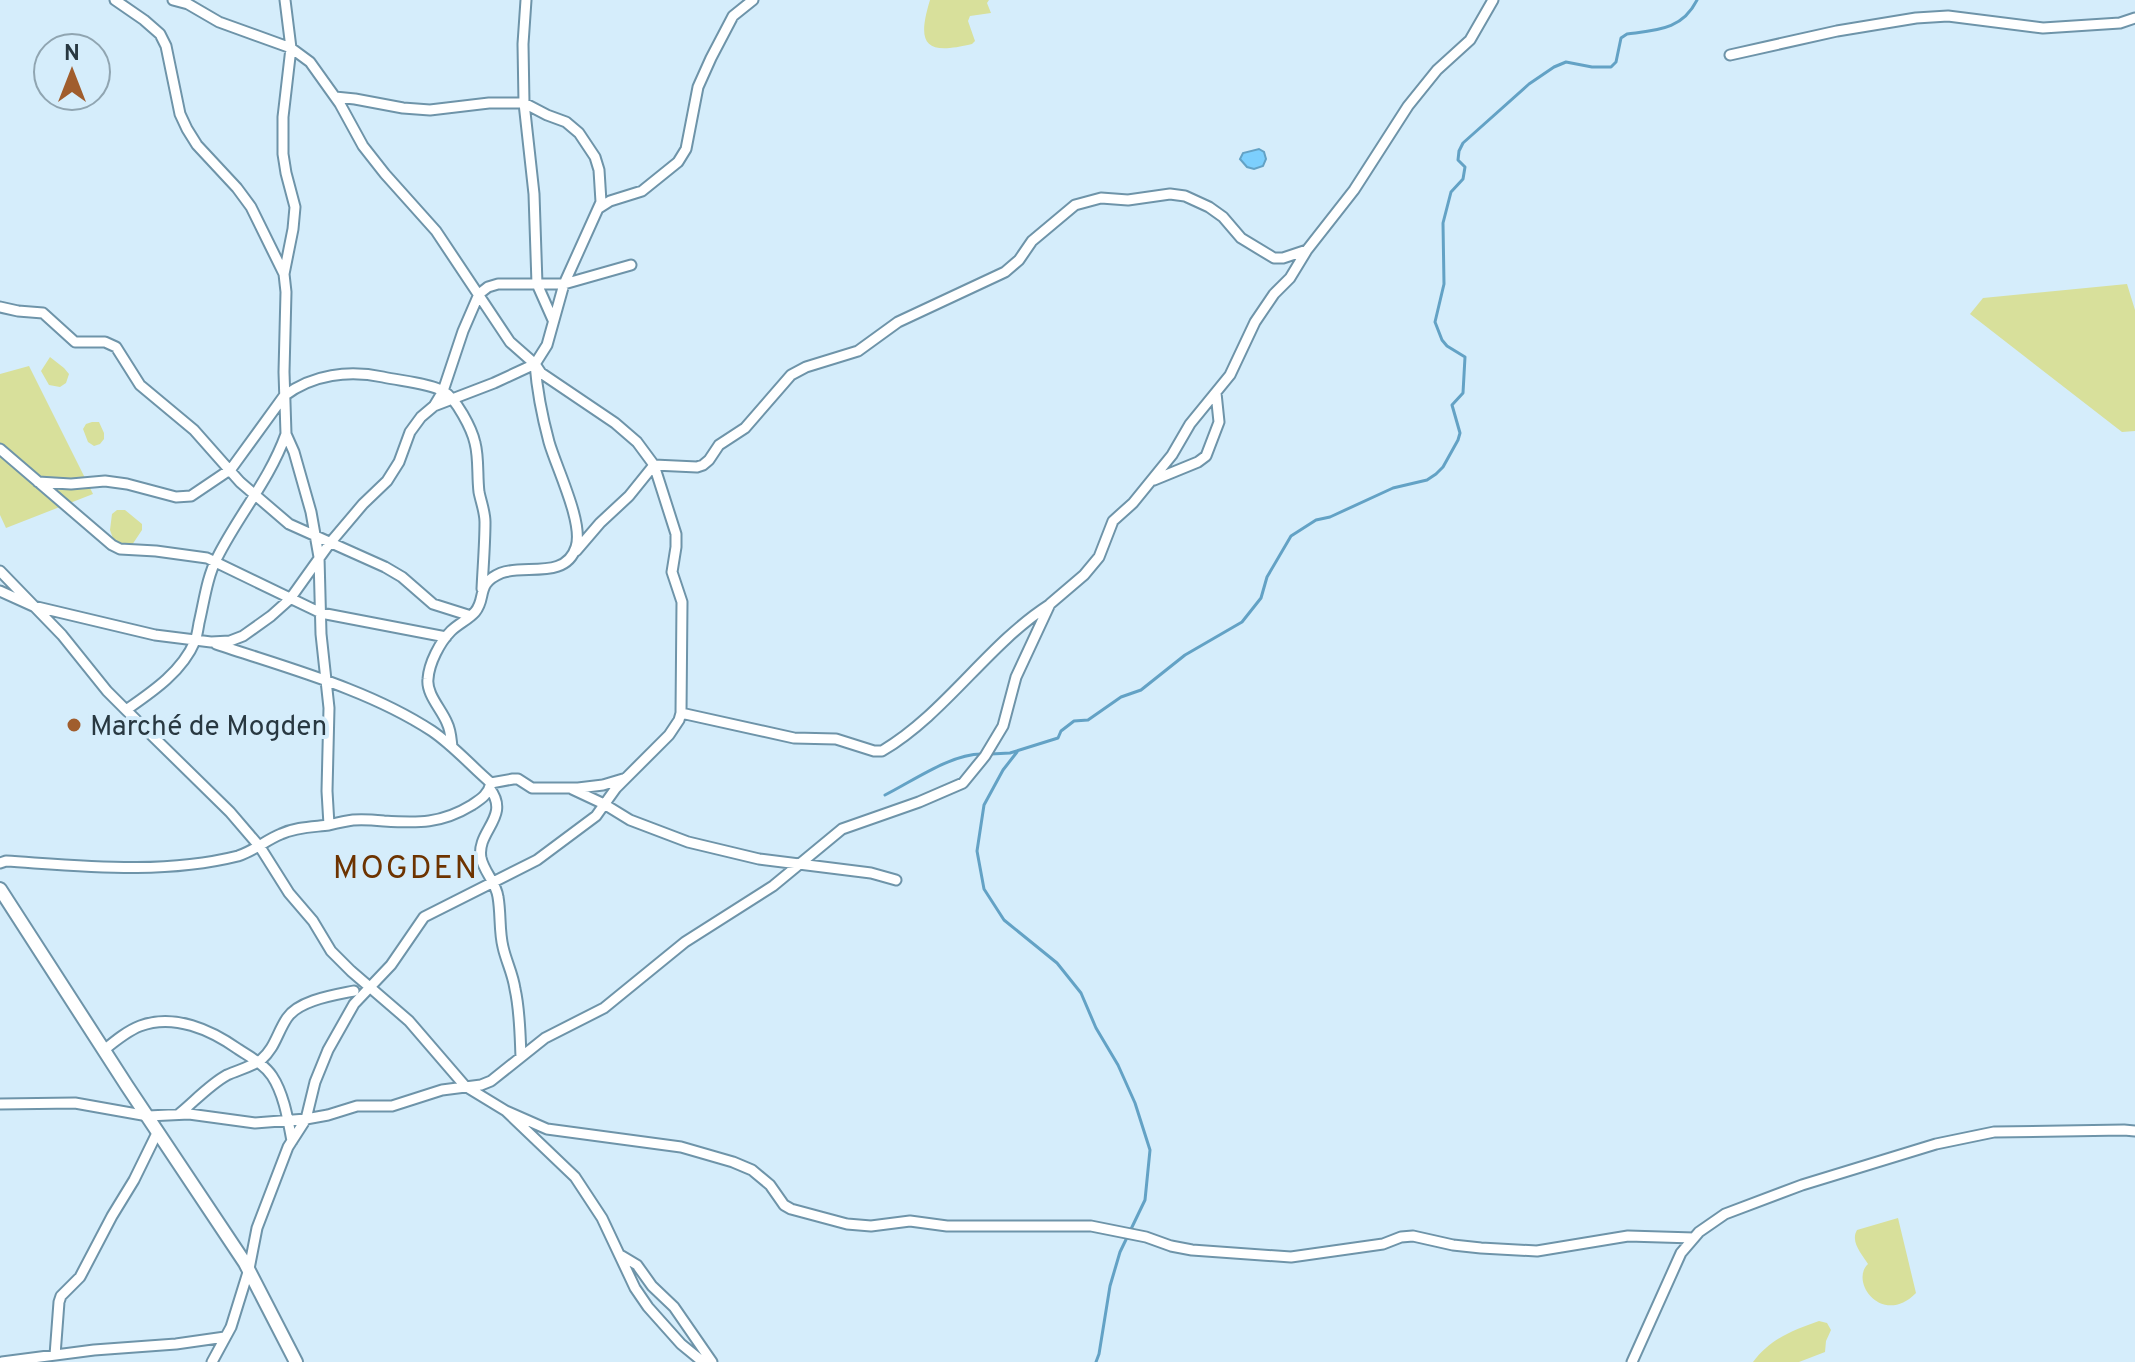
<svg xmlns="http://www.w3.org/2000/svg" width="2135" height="1362" font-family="Overpass,sans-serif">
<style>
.green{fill:#d8e09b}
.water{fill:#7ccffd;stroke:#63a2c5;stroke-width:2}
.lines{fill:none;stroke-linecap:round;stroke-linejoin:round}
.stream{stroke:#63a2c5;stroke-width:3}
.minor-casing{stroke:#6e94a9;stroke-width:13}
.tertiary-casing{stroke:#6e94a9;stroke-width:16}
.minor{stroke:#fff;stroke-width:9}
.tertiary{stroke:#fff;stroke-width:12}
.poi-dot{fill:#a05d2d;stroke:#d5edfb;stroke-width:3}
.labels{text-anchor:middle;stroke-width:8;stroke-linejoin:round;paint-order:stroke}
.poi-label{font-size:28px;fill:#283841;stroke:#d5edfb;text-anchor:start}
.quarter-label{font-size:32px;letter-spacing:2px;fill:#6d3300;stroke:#d5edfb}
</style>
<rect width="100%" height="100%" fill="#d5edfb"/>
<!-- green -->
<path class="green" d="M 930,0 L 989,0 L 987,3 L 991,13 L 970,16 L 968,21 L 975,41 L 972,44 C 926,55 916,46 930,0 Z
M 2127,284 L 2135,310 L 2135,431 L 2122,432 L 1970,314 L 1983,298 Z
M 50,357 L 64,368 L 69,374 L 66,383 L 60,387 L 49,385 L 41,371 Z
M 29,366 L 93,494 L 6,528 L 0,515 L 0,374 Z
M 92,422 L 99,422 L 104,433 L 104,439 L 100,444 L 94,446 L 88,442 L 83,429 L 86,424 Z
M 117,510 L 125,510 L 142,524 L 142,530 L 130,548 L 115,544 L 110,530 L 112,514 Z
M 1898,1218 L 1916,1293 C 1883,1327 1849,1282 1868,1264 C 1862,1254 1850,1242 1857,1230 Z
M 1819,1321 L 1827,1323 L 1831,1330 L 1826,1341 L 1825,1352 L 1799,1362 L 1753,1362 C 1770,1339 1793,1330 1819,1321 Z"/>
<!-- water -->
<path class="water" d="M 1259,149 L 1264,152 L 1266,159 L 1263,166 L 1254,169 L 1247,167 L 1240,159 L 1243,153 Z"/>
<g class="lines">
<!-- stream -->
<path class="stream" d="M 1017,752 L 1003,770 L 984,805 L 977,851 L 984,889 L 1004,920 L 1057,963 L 1081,993 L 1096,1028 L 1118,1065 L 1135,1103 L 1150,1150 L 1145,1200 L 1120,1252 L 1110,1286 L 1099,1354 L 1096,1362
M 991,754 L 1010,753 L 1058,738 L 1061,731 L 1074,721 L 1088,720 L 1121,697 L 1141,690 L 1185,655 L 1242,622 L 1261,598 L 1267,577 L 1291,536 L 1316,520 L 1330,517 L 1393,488 L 1427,480 L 1436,474 L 1443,467 L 1458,440 L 1460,433 L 1452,405 L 1463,393 L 1465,357 L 1447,346 L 1442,340 L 1435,322 L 1444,284 L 1443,223 L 1451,192 L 1463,179 L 1465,167 L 1458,160 L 1459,151 L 1463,143 L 1529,84 L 1554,67 L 1566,62 L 1592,67 L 1611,67 L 1616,62 L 1621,38 L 1627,34 C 1657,30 1682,30 1697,0
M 885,795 C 913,781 952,753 983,754"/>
<!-- minor casing -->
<g class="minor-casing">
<path id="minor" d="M 115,0 L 144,20 L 160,34 L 166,46 L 180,114 L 187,129 L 197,145 L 237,188 L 251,207 L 284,274
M 173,0 L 188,4 L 219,22 L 291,48 L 310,62 L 340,104 L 363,146 L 385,174 L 436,231 L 510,342 L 535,364 L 541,373 L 615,423 L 637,442 L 654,465 L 676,534 L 676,547 L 672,572 L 682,602 L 681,713 L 679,720 L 669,735 L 616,788 L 596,816 L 537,860 L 424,917 L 391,965 L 354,1004 L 328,1050 L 315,1082 L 306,1119 L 288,1147 L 257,1228 L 249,1269 L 231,1327 L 212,1362
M 285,0 L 291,48 L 283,117 L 283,154 L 286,173 L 295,207 L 293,229 L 284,274 L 286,292 L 284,372 L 286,434 L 294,452 L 311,512 L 319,557 L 321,634 L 329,708 L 327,791 L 329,825
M 526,0 L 523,44 L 524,103 L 534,194 L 537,284 L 553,320
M 1730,55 L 1837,31 L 1916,18 L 1948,16 L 2043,28 L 2120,23 L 2135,18
M 335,97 L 355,99 L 403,108 L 430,110 L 489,103 L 524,103 L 547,115 L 566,122 L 579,133 L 595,157 L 599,170 L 601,202 L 564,284 L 547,345 L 535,364
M 599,208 L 610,201 L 642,191 L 678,162 L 686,149 L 698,87 L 711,58 L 733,16 L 753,0
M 0,307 L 18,311 L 43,313 L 75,342 L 105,342 L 116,347 L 140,385 L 194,430 L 240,482 L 289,524 L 385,567 L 402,577 L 433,604 L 471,616
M 434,406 L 494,383 L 535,364 C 537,390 542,416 549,442 C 556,467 584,523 576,547 C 566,580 524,564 501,573 C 475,584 487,598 475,612 C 469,619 458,624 451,631 C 440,642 429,663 428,679 C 426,694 442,710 447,723 C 451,731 451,739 452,747
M 0,449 L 112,545 L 120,549 L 156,551 L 207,558 L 321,613 L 446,637
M 1154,480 L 1198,462 L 1206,456 L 1219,422 L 1216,393
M 38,482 L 71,484 L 105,481 L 127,484 L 176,497 L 191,496 L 231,469 L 284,396 C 313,374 349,370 383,377 C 401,381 428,383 443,391 C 456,398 472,429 475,443 C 479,458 477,476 479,492 C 481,502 485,512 485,522 C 485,544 483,567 482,589
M 576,551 L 600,523 L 629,496 L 654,465 L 697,467 L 703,465 L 709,460 L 719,445 L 745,428 L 791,375 L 806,367 L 858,351 L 898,322 L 1005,272 L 1019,260 L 1032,241 L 1075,205 L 1101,198 L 1128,200 L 1170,194 L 1185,196 L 1209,207 L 1223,217 L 1241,238 L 1274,258 L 1283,258 L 1307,250
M 0,571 L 62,635 L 107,691 L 126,710 L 230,812 L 260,847 L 289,893 L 313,921 L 331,951 L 351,971 L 409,1021 L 465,1086 L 506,1111 L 575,1177 L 602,1218 L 635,1288 L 648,1307 L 681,1344 L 703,1362
M 0,591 L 33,606 L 155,635 L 211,642 L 230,641 L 243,636 L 271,616 L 290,599 L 330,543 L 363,504 L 387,481 L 399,462 L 410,432 L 421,417 L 434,406 L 443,391 L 463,331 L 479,294 L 488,287 L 498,284 L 564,284 L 631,265
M 216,644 C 287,668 368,689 432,731 C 454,746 471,766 491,783 L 513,779 L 518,779 L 532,788 L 578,788 L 603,785 L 623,779
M 126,710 C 152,692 182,672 195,641 C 197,636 198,629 199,623 C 204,602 207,577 217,558 C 239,514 269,481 286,434
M 681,713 L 794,738 L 836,739 L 874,751 L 882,751 C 946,713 987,645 1049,605
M 490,789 C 511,817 476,831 481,858 C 484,872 496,882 498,897 C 501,914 499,931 503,947 C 506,961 513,974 515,989 C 520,1011 520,1034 521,1057
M 572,789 L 604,804 L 630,820 L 688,842 L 759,859 L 871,873 L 896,880
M 0,863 L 6,861 C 83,866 162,875 238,856 C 254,851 266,840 281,834 C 296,827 313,827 329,825 C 337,823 345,821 353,820 C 363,819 374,820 384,821 C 418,823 441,824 472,805 C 481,799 488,795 491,783
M 104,1050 C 115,1041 127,1031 140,1026 C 174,1013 211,1030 238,1049 C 250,1057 264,1064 272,1076 C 284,1094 288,1120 292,1141
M 0,1104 L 75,1103 L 148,1116 L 189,1114 L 255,1123 L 306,1119 L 328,1115 L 357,1106 L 392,1106 L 442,1090 L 481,1085 L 491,1081 L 545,1038 L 604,1008 L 685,942 L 773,886 L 842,829 L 919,802 L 963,783 L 985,756 L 1003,726 L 1016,677 L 1050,604 L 1084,575 L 1099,557 L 1113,521 L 1133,503 L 1172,455 L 1190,424 L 1230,375 L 1255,322 L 1274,294 L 1290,278 L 1307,250 L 1354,190 L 1408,106 L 1437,70 L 1470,40 L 1493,0
M 506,1111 L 547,1129 L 681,1147 L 733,1162 L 752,1170 L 770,1185 L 784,1205 L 791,1209 L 847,1224 L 871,1226 L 910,1221 L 947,1226 L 1091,1226 L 1146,1237 L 1171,1246 L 1192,1250 L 1291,1257 L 1383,1244 L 1401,1237 L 1413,1236 L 1453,1245 L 1481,1248 L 1537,1251 L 1628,1236 L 1694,1238
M 179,1114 C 194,1102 209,1085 227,1075 C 238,1070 251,1067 261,1060 C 275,1048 277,1033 287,1018 C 299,1000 335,995 354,991
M 622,1256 L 637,1265 L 652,1286 L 674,1307 L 712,1362
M 55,1355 L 59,1302 L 61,1296 L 80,1277 L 112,1216 L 134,1180 L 158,1131
M 2,1362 L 94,1350 L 176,1344 L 225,1337
M 1632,1362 L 1681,1253 L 1699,1232 L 1725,1214 L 1802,1185 L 1936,1144 L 1994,1132 L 2124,1130 L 2135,1131"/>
</g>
<!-- tertiary casing -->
<g class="tertiary-casing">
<path id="tertiary" d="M 0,889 L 127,1086 L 245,1263 L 296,1362"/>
</g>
<!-- minor -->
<use href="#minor" class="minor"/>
<!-- tertiary -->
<use href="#tertiary" class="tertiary"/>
</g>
<!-- markers -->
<circle class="poi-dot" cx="74" cy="725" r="8"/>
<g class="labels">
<!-- poi labels -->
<g class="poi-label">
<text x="90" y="735">Marché de Mogden</text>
</g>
<!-- quarter labels -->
<g class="quarter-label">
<text x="406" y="878">MOGDEN</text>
</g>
</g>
<!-- north arrow -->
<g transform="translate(72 72)"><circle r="38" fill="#d5edfb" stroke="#90a5b1" stroke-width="2"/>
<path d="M0-6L14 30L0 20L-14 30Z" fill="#a05d2d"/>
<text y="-12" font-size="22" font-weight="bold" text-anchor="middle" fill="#283841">N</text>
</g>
</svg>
